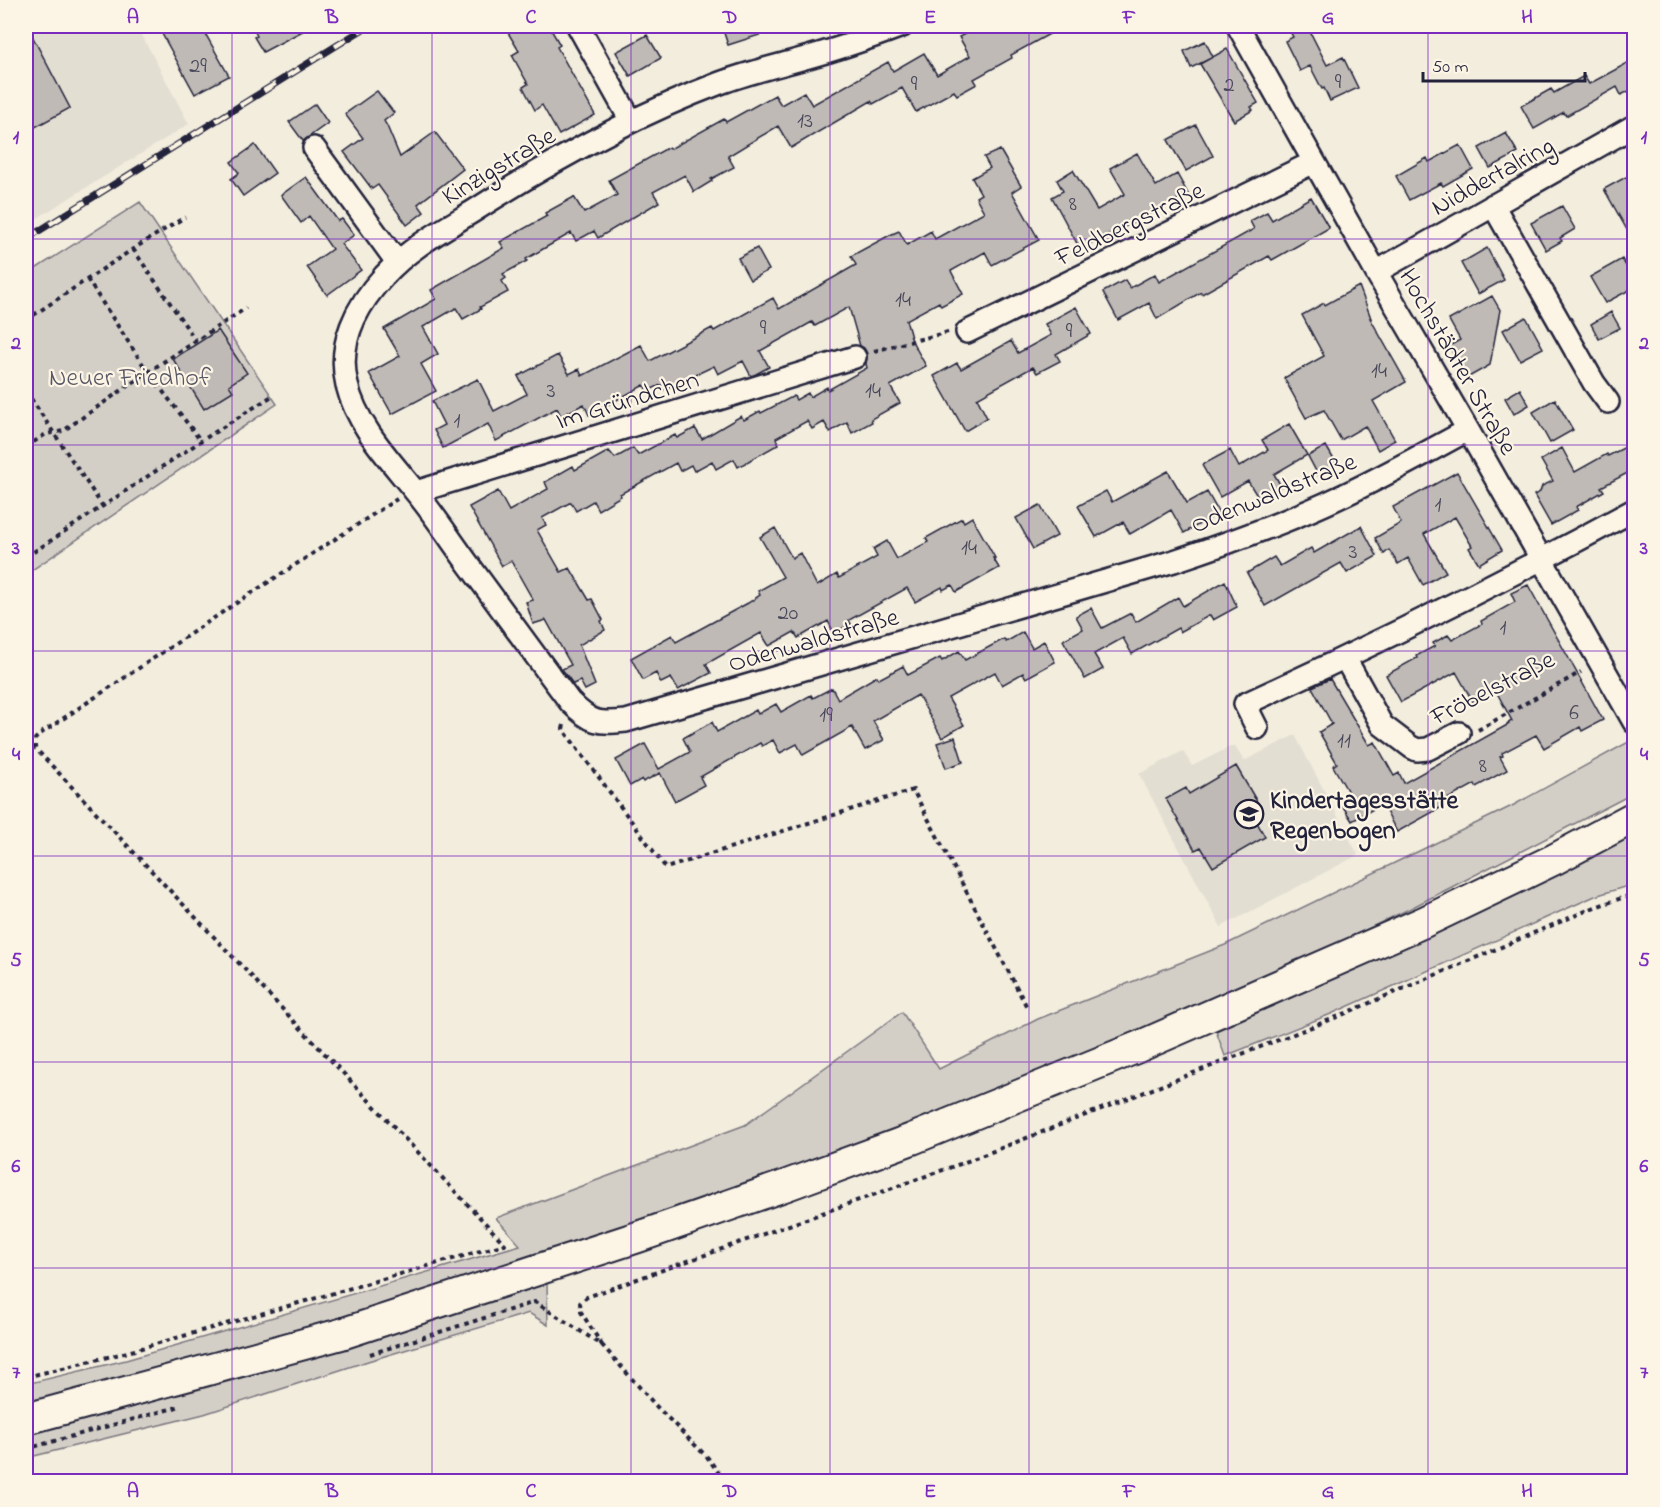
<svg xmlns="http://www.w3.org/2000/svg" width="1660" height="1507" font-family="'Indie Flower',sans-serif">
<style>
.built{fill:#e3ded2}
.green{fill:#d4cfc6;stroke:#7b7880;stroke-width:1.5}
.building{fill:#bfbab6;stroke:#22223b;stroke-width:1.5}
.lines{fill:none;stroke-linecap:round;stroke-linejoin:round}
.street-casing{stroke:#22223b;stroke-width:26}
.secondary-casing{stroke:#22223b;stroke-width:34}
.path{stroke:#22223b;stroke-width:4;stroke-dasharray:4.5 4.5;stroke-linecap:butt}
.street{stroke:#fcf5e5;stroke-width:21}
.secondary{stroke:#fcf5e5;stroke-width:30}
.rail-casing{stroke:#22223b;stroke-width:7}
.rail{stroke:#fcf5e5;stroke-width:4.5;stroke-dasharray:14;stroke-linecap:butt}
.grid{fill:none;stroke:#7b2cbf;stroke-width:1.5;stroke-opacity:0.55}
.labels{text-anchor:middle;stroke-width:4.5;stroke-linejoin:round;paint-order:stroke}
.number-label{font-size:22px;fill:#49485a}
.street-label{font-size:26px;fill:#22223b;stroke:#fcf5e5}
.park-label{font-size:26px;fill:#575665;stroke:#fcf5e5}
.poi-label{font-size:26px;font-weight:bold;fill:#22223b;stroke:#fcf5e5;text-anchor:start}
.neatline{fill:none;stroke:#7b2cbf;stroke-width:2}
.grid-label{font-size:20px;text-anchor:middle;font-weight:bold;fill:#7b2cbf}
</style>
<rect width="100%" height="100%" fill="#f3edde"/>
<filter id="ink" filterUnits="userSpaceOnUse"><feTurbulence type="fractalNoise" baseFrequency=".0167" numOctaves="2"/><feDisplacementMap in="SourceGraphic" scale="12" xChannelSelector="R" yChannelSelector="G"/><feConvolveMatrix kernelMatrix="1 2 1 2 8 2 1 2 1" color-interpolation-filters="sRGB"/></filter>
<g filter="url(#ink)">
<!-- built -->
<path class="built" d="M 26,26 L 137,26 L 189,124 L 26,225 Z
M 1295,735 L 1358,855 L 1221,927 L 1139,774 L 1183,751 L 1192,766 L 1234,745 L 1244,761 Z"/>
<!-- green -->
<path class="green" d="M 140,202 L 277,404 L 26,574 L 26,275 Z
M 1634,739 L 1634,793 L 1409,909 L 1241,990 L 906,1127 L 778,1174 L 338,1325 L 26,1409 L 26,1384 L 126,1360 L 520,1245 L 496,1218 L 745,1125 L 902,1012 L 939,1069 L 1038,1019 L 1225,945 L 1512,806 Z
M 1634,830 L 1634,884 L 1595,896 L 1331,1014 L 1225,1056 L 1216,1031 L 1427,937 Z
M 547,1283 L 548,1325 L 529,1313 L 368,1361 L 204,1414 L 26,1458 L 26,1433 L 346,1347 Z"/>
<!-- building -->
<path class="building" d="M 26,26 L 27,26 L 70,108 L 26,132 Z
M 172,26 L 201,26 L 229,76 L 195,94 L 161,32 Z
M 252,26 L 312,26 L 263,52 L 254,37 L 257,36 Z
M 504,26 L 549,26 L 560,45 L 557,47 L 595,115 L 559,135 L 542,105 L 535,110 L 523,87 L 528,84 L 512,55 L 519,51 Z
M 736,26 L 778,26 L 778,29 L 728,45 L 723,30 Z
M 980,26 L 1064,26 L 1011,55 L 1012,58 L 974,79 L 977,84 L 957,95 L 954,91 L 916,112 L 902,88 L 873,104 L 871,101 L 791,148 L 778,126 L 728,156 L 734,167 L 711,179 L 712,181 L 694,192 L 685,175 L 653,192 L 659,202 L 598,238 L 594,231 L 576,241 L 571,233 L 543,249 L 526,259 L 527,261 L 503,274 L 506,278 L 502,281 L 508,292 L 480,307 L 481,309 L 463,319 L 456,308 L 423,327 L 438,354 L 421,364 L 436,391 L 392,414 L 369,373 L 400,356 L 384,329 L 436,299 L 431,290 L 504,248 L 500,242 L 547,216 L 545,213 L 574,197 L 584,213 L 617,195 L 609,180 L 669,147 L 670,149 L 724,119 L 726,122 L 775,95 L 781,105 L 804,92 L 812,105 L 888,62 L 893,71 L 924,53 L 937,75 L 970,56 L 959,37 Z
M 1287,26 L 1307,26 L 1327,65 L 1343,57 L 1358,88 L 1330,101 L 1324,88 L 1322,89 L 1310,66 L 1300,71 L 1285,41 L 1293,37 Z
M 647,35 L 661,58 L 630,76 L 616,52 Z
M 1205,41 L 1213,57 L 1191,68 L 1184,51 Z
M 1227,49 L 1258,103 L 1251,107 L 1253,110 L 1234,121 L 1200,64 Z
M 1635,59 L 1635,88 L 1621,95 L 1617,87 L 1566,116 L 1564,112 L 1534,129 L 1521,106 L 1551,89 L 1554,93 L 1584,76 L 1589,84 Z
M 377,91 L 394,113 L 384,121 L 387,126 L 400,157 L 435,132 L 463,169 L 418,204 L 424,212 L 407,225 L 378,185 L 372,189 L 344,152 L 363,138 L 345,114 Z
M 315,104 L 328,123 L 303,141 L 289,122 Z
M 1196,125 L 1213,156 L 1186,171 L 1168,140 Z
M 1506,133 L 1518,153 L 1490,168 L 1479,148 Z
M 255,145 L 275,173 L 243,196 L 231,179 L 239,173 L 231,162 Z
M 1460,145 L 1473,169 L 1443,186 L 1441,183 L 1409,200 L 1396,176 L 1427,158 L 1429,162 Z
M 1000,150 L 1021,186 L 1012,192 L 1039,240 L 992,265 L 985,252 L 951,271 L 963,294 L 941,306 L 939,302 L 906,320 L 912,341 L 926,366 L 890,386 L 900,403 L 871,419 L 872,422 L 852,433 L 847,422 L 830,432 L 824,422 L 812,429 L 807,421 L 776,438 L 779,444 L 738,467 L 734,459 L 716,469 L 712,461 L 694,471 L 691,465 L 680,471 L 676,463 L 620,494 L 621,496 L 598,510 L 593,501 L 576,511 L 571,502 L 542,518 L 546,525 L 537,530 L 561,572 L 570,568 L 589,600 L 592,599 L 603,620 L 601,621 L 605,630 L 579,645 L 595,685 L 585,690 L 580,681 L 573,684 L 562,669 L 571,665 L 546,620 L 533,624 L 526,602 L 533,600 L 511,561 L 502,566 L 469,507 L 498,491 L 509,511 L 548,489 L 545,482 L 573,466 L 575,470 L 609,451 L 615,458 L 633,448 L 638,455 L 675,435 L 677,438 L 695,428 L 702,439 L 741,416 L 744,420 L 760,411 L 761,413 L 794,396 L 796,400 L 808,393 L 810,397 L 827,387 L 828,390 L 867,368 L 866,364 L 867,354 L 864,348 L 860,346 L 849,307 L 815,326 L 812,322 L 760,351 L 769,367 L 756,374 L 751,376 L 743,361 L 718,374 L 714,366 L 663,390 L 661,385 L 647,391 L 644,385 L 589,415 L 584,404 L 561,416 L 557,408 L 496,441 L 488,424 L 443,448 L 434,430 L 444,425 L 432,401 L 478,379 L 494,411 L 527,394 L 518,376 L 558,355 L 569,374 L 579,369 L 582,376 L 641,345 L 650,361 L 712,328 L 714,331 L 773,298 L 779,309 L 856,265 L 851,256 L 890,235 L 899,231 L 907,245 L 931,231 L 935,239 L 984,212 L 976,197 L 981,194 L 972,178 L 990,168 L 984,157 Z
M 1137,153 L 1156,186 L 1177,174 L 1188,194 L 1150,214 L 1143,218 L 1143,217 L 1109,235 L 1108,234 L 1080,249 L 1052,197 L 1063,191 L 1057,180 L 1073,170 L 1097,210 L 1125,194 L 1110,168 Z
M 306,177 L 338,221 L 342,219 L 354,235 L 341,244 L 361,270 L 327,295 L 307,267 L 332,249 L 309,216 L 301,223 L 281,195 Z
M 1626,177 L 1635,191 L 1635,244 L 1604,189 Z
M 1311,197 L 1329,228 L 1272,260 L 1269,256 L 1202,294 L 1201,292 L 1157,319 L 1149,303 L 1118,320 L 1103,292 L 1125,280 L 1130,288 L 1155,274 L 1159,282 L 1254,229 L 1250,221 L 1267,212 L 1272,220 Z
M 1562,206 L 1575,229 L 1560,238 L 1562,241 L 1546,250 L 1531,223 Z
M 757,248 L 769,270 L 750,280 L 738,258 Z
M 1487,248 L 1504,280 L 1478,294 L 1461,263 Z
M 1622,259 L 1635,282 L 1635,287 L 1605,303 L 1590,277 Z
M 1359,286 L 1371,318 L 1370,318 L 1406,382 L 1373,401 L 1395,440 L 1378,450 L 1365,426 L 1341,440 L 1324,410 L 1306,418 L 1284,378 L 1324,356 L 1302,315 L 1324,303 L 1325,305 Z
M 1492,296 L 1500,310 L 1490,365 L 1467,378 L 1449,346 L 1460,340 L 1449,320 Z
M 1076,307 L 1091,334 L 1056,354 L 1060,361 L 1037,373 L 1033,367 L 977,398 L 987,418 L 965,431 L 934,376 L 957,363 L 961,369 L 1011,341 L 1018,353 L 1051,335 L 1045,324 Z
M 1611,312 L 1620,328 L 1599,339 L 1591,324 Z
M 1526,317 L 1543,348 L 1520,360 L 1503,330 Z
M 218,330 L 247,373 L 229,385 L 233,391 L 204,409 L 173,359 Z
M 1520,389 L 1529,405 L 1514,414 L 1505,398 Z
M 1555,399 L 1573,430 L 1550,443 L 1533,412 Z
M 1289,424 L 1307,455 L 1274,474 L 1281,486 L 1259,499 L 1248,481 L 1220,497 L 1202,465 L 1230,450 L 1239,467 L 1268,450 L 1262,440 Z
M 1635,442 L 1635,469 L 1601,487 L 1604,491 L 1576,507 L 1578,510 L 1551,525 L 1534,495 L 1540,492 L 1542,486 L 1553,481 L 1541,460 L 1562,448 L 1575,472 L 1607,454 L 1608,456 Z
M 1326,446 L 1337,465 L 1318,475 L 1308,456 Z
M 1168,471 L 1187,503 L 1207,492 L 1219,513 L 1184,533 L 1171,510 L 1130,534 L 1123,522 L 1096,537 L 1078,506 L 1106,491 L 1112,502 Z
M 1457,472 L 1502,550 L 1479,564 L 1469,548 L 1472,546 L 1455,517 L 1424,534 L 1446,572 L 1423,585 L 1408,558 L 1398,564 L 1389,550 L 1384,554 L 1375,538 L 1401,523 L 1393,507 Z
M 1040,505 L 1057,536 L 1033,549 L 1016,518 Z
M 972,517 L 995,558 L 993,558 L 999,568 L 956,592 L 952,585 L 943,590 L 942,587 L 915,602 L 907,588 L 849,620 L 851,624 L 834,633 L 828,621 L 798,638 L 794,632 L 769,646 L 761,633 L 706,664 L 711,673 L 678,690 L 671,678 L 661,683 L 656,673 L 643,680 L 631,658 L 672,635 L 676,642 L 748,603 L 760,595 L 758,591 L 783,577 L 760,537 L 775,528 L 792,558 L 800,553 L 817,586 L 837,574 L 839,578 L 877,557 L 873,549 L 887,541 L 897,559 L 928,542 L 926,538 L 962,518 L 964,522 Z
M 1361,526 L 1377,556 L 1347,573 L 1341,563 L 1265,606 L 1247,573 L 1274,557 L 1280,566 L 1311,548 L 1314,553 Z
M 1225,581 L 1237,607 L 1213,620 L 1210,615 L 1180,632 L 1178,628 L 1132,654 L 1123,638 L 1094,654 L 1103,669 L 1085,679 L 1063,640 L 1083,629 L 1076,616 L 1091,608 L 1102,628 L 1131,613 L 1136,622 L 1178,597 L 1183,606 Z
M 1528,585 L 1603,720 L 1582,731 L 1580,727 L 1544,748 L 1536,735 L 1502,753 L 1503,756 L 1500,757 L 1507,770 L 1476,787 L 1475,784 L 1440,803 L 1442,807 L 1397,832 L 1382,804 L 1352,821 L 1342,805 L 1352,799 L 1333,766 L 1337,763 L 1319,732 L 1332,724 L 1312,687 L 1330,679 L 1369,745 L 1375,742 L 1394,776 L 1399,773 L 1404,783 L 1509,724 L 1508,723 L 1512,721 L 1496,691 L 1481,700 L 1481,698 L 1473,702 L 1456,672 L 1401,702 L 1386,675 L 1417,658 L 1416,656 L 1435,646 L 1433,643 L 1448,635 L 1452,640 L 1482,624 L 1481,621 L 1515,602 L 1511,593 Z
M 1023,632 L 1032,648 L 1044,641 L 1055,662 L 1026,678 L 1023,673 L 1002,685 L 995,672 L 948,698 L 964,725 L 942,738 L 918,695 L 873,721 L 884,740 L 865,750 L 852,727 L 803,755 L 797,744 L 780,753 L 773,740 L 762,746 L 760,743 L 700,777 L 704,785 L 675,801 L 660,773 L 643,782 L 642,779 L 630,786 L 616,760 L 645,744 L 659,769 L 690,752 L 683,738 L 712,722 L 717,732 L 756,710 L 758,714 L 776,704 L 781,712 L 811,695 L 813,698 L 832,688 L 838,699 L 877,676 L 879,679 L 903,666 L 908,675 L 940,658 L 942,661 L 959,651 L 965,660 L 1004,639 L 1006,642 Z
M 955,737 L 963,762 L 946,768 L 937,743 Z
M 1236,766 L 1263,812 L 1254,817 L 1265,837 L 1213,867 L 1201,847 L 1195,850 L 1166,799 L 1186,788 L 1189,794 Z"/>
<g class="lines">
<!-- street casing -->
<g class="street-casing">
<path id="street" d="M 578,26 L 631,121
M 902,26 C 875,36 847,46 819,54 C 786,64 752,71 720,83 C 632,116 550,162 472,212 C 441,231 408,249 384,276 C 356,306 337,344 347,385 C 357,427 392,462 418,495 C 436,517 452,542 469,565 C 503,611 536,657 570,702 C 591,723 598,724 626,721 L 1174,561 C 1231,542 1288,522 1342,496 C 1385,476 1427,452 1468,430
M 1238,26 L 1376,272 L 1468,430 L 1634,722
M 314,148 L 397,262
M 1493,205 L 1594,383 L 1608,402
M 1376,272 L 1634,126
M 967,332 L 1314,162
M 416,492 L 855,357
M 1345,658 L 1382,725 L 1411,747 L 1417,750 L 1428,749 L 1459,733
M 1257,728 L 1245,704 C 1377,644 1507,579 1634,510"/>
</g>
<!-- secondary casing -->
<g class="secondary-casing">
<path id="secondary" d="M 26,1419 L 341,1334 L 638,1237 L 787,1185 L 912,1139 L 1138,1047 L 1424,922 L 1555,859 L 1634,817"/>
</g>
<!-- path -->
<path class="path" d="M 133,249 L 196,341
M 87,279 L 148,372 L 201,441
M 26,320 L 133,249 L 185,217
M 874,351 L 948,332
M 26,391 L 103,507
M 26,447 L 46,434 L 63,431 L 148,372 L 246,308
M 26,557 L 201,441 L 272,396
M 564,725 L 563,729 L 666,868 L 913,790 L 1028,1009
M 1478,730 L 1581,672
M 602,1345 L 581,1312 L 580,1303 L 587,1297 L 960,1164 L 1332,1019 L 1595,907 L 1634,894
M 370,1354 L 535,1302 L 602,1345 L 657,1407 L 708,1458 L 725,1482
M 26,1377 L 124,1353 L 505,1244 L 35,748 L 35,739 L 43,732 L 247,596 L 397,499
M 26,1449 L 181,1406"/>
<!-- street -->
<use href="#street" class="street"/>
<!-- secondary -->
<use href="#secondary" class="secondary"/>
<!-- rail casing -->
<g class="rail-casing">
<path id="rail" d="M 26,239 L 368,26"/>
</g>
<!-- rail -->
<use href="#rail" class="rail"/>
</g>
</g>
<!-- grid -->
<path class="grid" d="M 232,26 L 232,1482M 432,26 L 432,1482M 631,26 L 631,1482M 830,26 L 830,1482M 1029,26 L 1029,1482M 1228,26 L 1228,1482M 1428,26 L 1428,1482M 26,239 L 1634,239M 26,445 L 1634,445M 26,651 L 1634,651M 26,856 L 1634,856M 26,1062 L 1634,1062M 26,1268 L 1634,1268"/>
<!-- icons -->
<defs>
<g id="school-ring" transform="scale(1.5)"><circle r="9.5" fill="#fcf5e5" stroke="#22223b" stroke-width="1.5"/><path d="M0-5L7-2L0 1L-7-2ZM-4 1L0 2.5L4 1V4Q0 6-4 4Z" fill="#22223b"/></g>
</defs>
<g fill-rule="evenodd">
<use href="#school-ring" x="1249" y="814"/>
</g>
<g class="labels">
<!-- number labels -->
<g class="number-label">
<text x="198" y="72">29</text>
<text x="1338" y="88">9</text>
<text x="914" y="90">9</text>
<text x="1229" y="91">2</text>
<text x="805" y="127">13</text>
<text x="1073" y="210">8</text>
<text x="903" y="306">14</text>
<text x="763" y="334">9</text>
<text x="1069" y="337">9</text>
<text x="1379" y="377">14</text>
<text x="551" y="397">3</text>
<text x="873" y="397">14</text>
<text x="457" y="427">1</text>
<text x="1438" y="511">1</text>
<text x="969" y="554">14</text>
<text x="1353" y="558">3</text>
<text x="788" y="619">20</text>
<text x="1503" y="634">1</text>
<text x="1574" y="719">6</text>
<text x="826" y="721">19</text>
<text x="1344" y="747">11</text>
<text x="1483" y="772">8</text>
</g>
<!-- street labels -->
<g class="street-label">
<text transform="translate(498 165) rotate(-31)" y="9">Kinzigstraße</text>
<text transform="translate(1492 175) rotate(-29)" y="9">Niddertalring</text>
<text transform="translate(1129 223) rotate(-26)" y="9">Feldbergstraße</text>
<text transform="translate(1459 361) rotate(60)" y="9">Hochstädter Straße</text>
<text transform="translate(627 399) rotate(-17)" y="9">Im Gründchen</text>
<text transform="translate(1273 492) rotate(-22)" y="9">Odenwaldstraße</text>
<text transform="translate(813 639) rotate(-16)" y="9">Odenwaldstraße</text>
<text transform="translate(1492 687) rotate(-27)" y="9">Fröbelstraße</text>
</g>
<!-- park labels -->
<g class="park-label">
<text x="130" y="385">Neuer Friedhof</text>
</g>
<!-- poi labels -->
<g class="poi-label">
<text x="1270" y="808">Kindertagesstätte<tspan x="1270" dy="30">Regenbogen</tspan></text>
</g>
</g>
<!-- margin -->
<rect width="1660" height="1507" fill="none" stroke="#fcf5e5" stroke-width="66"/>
<!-- scale -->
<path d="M1423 72v9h162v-9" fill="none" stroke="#22223b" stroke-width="3"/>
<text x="1432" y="72" font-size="18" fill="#22223b" stroke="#fcf5e5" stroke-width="4.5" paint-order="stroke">50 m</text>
<rect x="33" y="33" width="1594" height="1441" class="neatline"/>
<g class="grid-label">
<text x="133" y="23">A</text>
<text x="332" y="23">B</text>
<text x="531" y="23">C</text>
<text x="730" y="23">D</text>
<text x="930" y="23">E</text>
<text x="1129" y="23">F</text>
<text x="1328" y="23">G</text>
<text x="1527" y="23">H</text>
<text x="16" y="143">1</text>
<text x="1644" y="143">1</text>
<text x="16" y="349">2</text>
<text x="1644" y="349">2</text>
<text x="16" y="554">3</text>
<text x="1644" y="554">3</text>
<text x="16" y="760">4</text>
<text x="1644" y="760">4</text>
<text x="16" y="966">5</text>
<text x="1644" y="966">5</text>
<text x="16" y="1172">6</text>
<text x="1644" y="1172">6</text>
<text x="16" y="1378">7</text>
<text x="1644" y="1378">7</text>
<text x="133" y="1497">A</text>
<text x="332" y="1497">B</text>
<text x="531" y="1497">C</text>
<text x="730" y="1497">D</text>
<text x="930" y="1497">E</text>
<text x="1129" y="1497">F</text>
<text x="1328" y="1497">G</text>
<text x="1527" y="1497">H</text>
</g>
</svg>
